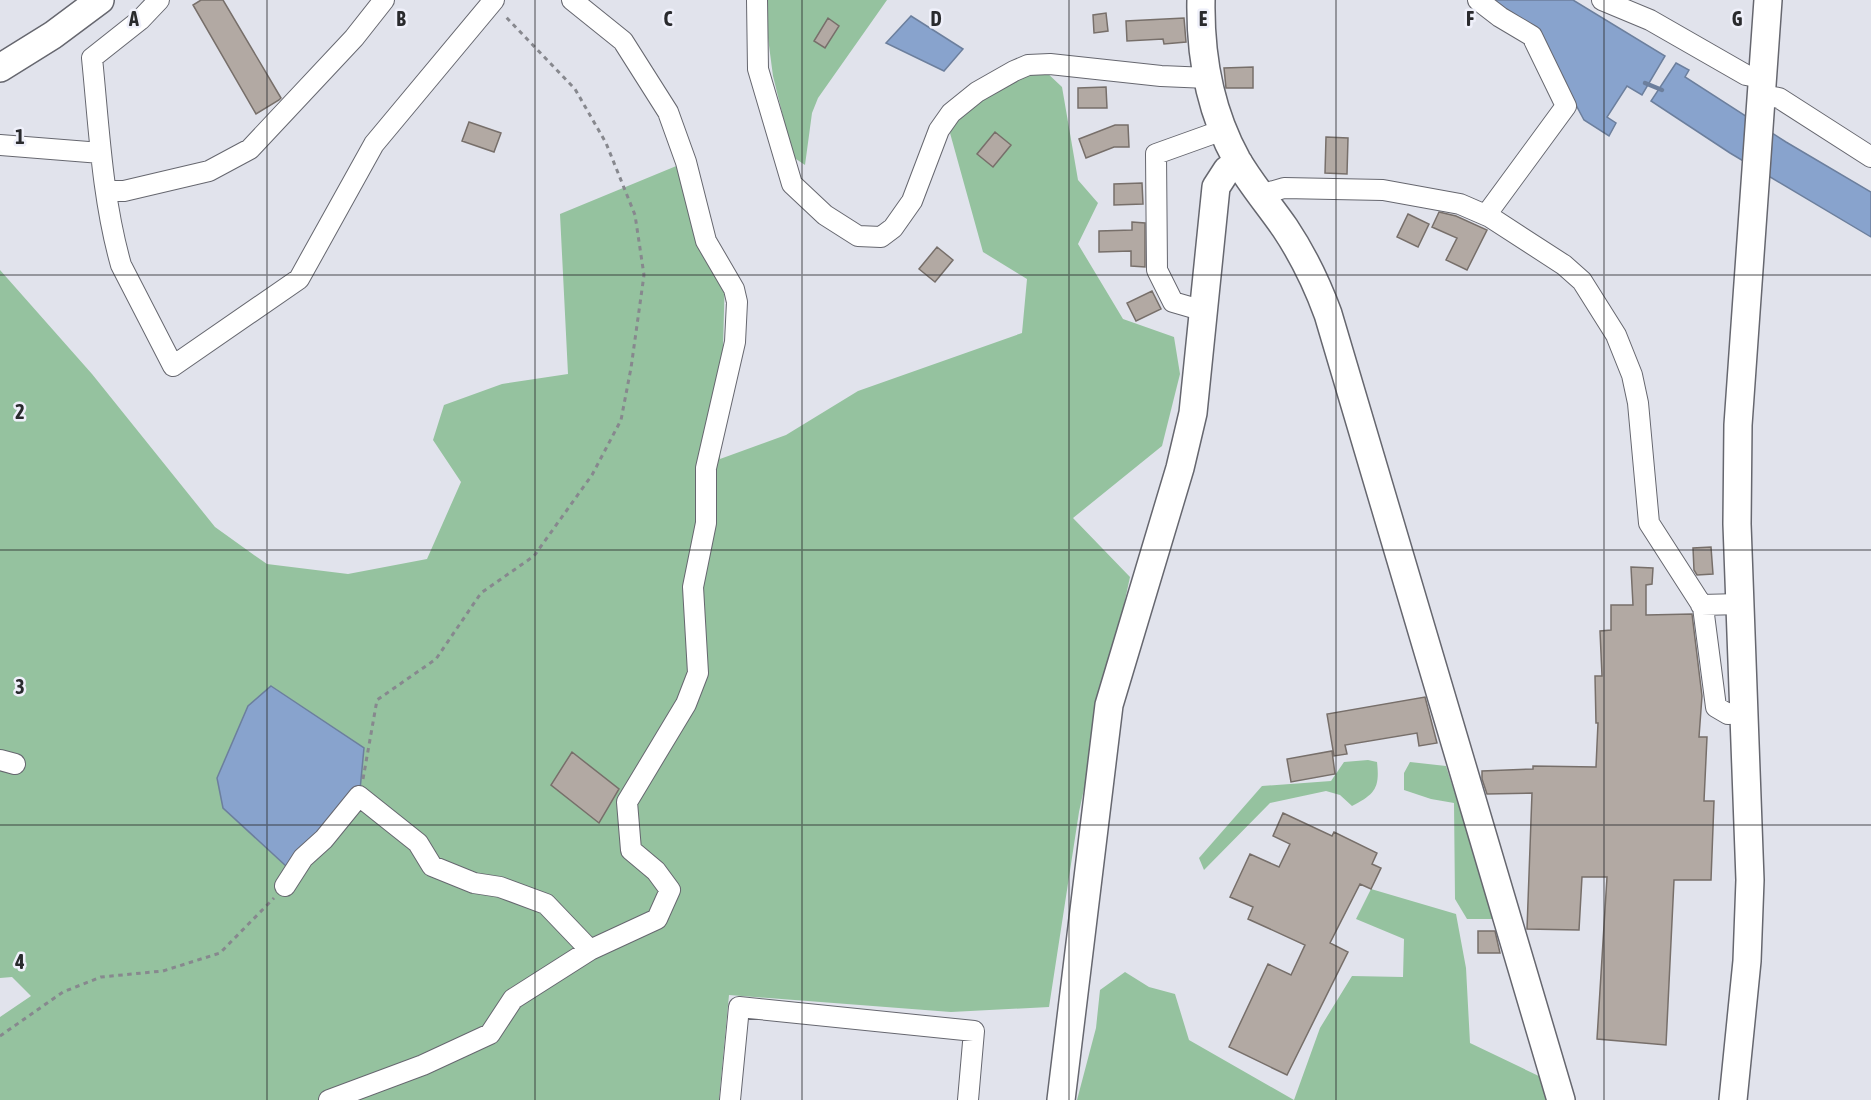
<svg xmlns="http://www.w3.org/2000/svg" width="1871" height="1100" font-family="'Asap Condensed',sans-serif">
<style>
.forest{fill:#95c29f}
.water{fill:#88a3cd;stroke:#6c7f9d;stroke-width:1.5}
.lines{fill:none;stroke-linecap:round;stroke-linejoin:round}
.stream{stroke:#6c7f9d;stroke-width:4.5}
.building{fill:#b2a9a3;stroke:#776f6a;stroke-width:1.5}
.street-casing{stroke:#66676f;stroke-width:22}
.secondary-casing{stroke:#66676f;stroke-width:30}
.path{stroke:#87888e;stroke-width:3;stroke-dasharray:4.5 4.5;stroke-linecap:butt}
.street{stroke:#fff;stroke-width:20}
.secondary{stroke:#fff;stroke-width:27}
.grid{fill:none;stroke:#292a2d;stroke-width:1.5;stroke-opacity:0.55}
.grid-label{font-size:20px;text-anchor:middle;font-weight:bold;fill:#292a2d;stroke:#eff0fa;stroke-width:5;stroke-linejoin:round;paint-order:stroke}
</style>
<rect width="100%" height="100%" fill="#e1e3ec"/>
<!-- forest -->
<path class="forest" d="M 763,0 L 887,0 L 818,98 L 812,113 L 805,165 L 793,157 L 773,76 Z
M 1044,70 L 1062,87 L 1078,180 L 1098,203 L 1078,244 L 1123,319 L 1174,337 L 1180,374 L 1162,446 L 1073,518 L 1130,577 L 1079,812 L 1049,1007 L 951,1012 L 729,995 L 719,1100 L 0,1100 L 0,1017 L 31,996 L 12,977 L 0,978 L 0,270 L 92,374 L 215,527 L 254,555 L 267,564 L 348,574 L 427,559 L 461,482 L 433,440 L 444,405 L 502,384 L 568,374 L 560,214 L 686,162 L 725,274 L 720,459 L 786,435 L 858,391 L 1022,333 L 1027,279 L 983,252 L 950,133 L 974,90 Z
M 1368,760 L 1377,762 C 1380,788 1375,794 1352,806 L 1340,795 L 1326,791 L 1270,803 L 1204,870 L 1199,858 L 1262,786 L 1331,781 L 1344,762 Z
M 1410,762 L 1446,766 L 1496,919 L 1467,919 L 1455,899 L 1454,803 L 1431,799 L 1404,790 L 1404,773 Z
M 1371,889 L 1456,914 L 1466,968 L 1470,1043 L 1543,1078 L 1549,1100 L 1077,1100 L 1096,1028 L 1100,990 L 1125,972 L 1149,987 L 1175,994 L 1189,1040 L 1294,1100 L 1320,1028 L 1352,976 L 1403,977 L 1404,939 L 1356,919 Z"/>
<!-- water -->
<path class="water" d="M 1492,0 L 1573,0 L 1665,56 L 1642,95 L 1627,86 L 1607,117 L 1616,123 L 1609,136 L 1584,120 L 1537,32 Z
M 911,16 L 963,49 L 944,71 L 886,43 Z
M 1676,63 L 1689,70 L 1685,77 L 1786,142 L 1871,192 L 1871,237 L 1730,153 L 1651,101 Z
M 271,686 L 364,748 L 360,790 L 286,866 L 223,808 L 217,778 L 248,706 Z"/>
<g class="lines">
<!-- stream -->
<path class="stream" d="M 1645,83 L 1662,90"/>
</g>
<!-- building -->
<path class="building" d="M 201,0 L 223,0 L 281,98 L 279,100 L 256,114 L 193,5 Z
M 1106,13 L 1108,31 L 1094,33 L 1093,15 Z
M 828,18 L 839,26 L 825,48 L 814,41 Z
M 1184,18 L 1186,42 L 1164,44 L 1163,39 L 1127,41 L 1126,21 Z
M 1253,67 L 1253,88 L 1226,88 L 1224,68 Z
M 1106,87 L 1107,108 L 1078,108 L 1078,88 Z
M 469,122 L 501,133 L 494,152 L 462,141 Z
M 1115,125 L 1128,125 L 1129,147 L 1114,147 L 1086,158 L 1079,139 Z
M 995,132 L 1011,145 L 993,167 L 977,154 Z
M 1326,137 L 1348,138 L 1347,174 L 1325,173 Z
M 1142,183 L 1143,204 L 1114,205 L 1114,184 Z
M 1439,212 L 1456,216 L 1487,230 L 1467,270 L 1446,260 L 1457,238 L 1432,227 Z
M 1408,214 L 1429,224 L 1418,247 L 1397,237 Z
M 1132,222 L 1145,223 L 1145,267 L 1131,266 L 1131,251 L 1099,252 L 1099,231 L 1132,230 Z
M 937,247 L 953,260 L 935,282 L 919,269 Z
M 1152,291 L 1161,309 L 1136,321 L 1127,303 Z
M 1711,547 L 1713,574 L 1697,575 L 1694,570 L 1693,548 Z
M 1631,567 L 1653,568 L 1652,584 L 1646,585 L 1646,615 L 1692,614 L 1702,696 L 1699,737 L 1707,737 L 1704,801 L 1714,801 L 1711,880 L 1674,880 L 1666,1045 L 1597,1039 L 1607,877 L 1582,877 L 1579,930 L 1527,929 L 1532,793 L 1487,794 L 1482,779 L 1482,771 L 1533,769 L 1533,766 L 1596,767 L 1598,723 L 1596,723 L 1595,676 L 1602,676 L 1600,631 L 1611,630 L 1611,605 L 1633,605 Z
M 1425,697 L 1437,743 L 1419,746 L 1417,733 L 1345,745 L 1347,754 L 1334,756 L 1327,714 Z
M 1332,751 L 1335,774 L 1291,782 L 1287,759 Z
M 572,752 L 619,789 L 599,823 L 551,785 Z
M 1283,813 L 1332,836 L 1334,832 L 1377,853 L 1372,864 L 1381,868 L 1371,889 L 1360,884 L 1330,943 L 1348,952 L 1287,1075 L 1229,1047 L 1268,964 L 1291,975 L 1305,945 L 1248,919 L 1253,907 L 1230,897 L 1250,854 L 1279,867 L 1290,844 L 1273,836 Z
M 1478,931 L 1495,931 L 1500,953 L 1478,953 Z"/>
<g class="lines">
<!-- street casing -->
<g class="street-casing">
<path id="street" d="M 159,0 L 140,20 L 92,58 C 99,127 102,198 121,265 L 173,366 L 299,279 L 374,144 L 494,0
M 757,0 L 758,69 L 792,184 L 825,215 L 858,236 L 881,237 L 893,228 L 912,201 L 939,130 L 951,113 L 977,92 L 1014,71 L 1028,65 L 1050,64 L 1161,76 L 1208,78
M 1478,0 L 1500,17 L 1532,36 L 1566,106 L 1486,215
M 1602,0 L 1650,20 L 1746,75 L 1762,78
M 1761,95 L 1779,98 L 1871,157
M 0,145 L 101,153
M 107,191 L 124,191 L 209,171 L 250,149 L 354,38 L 384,0
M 1260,195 L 1284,188 L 1383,190 L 1460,204 L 1490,217 L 1564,265 L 1582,281 L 1616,335 L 1632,375 L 1638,403 L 1649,523 L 1703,607 L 1716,707 L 1728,714 L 1745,713
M 1204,311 L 1173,302 L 1157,270 L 1156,154 L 1223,130
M 1701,605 L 1741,604
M 0,760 L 15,764
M 285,886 L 303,858 L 324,839 L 359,796 L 418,843 L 432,866 L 474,883 L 500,887 L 546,904 L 590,950
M 329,1100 L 423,1065 L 490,1034 L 513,999 L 590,950 L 657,919 L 670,890 L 656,871 L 631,850 L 627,802 L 686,704 L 698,673 L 693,587 L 706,523 L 706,468 L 735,342 L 737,302 L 734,289 L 706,241 L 686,162 L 668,112 L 623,41 L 572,0
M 730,1100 L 739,1007 L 974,1031 L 968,1100"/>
</g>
<!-- secondary casing -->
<g class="secondary-casing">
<path id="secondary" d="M 1201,0 C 1200,55 1210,111 1237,160 C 1251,184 1269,205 1285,228 C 1303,255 1317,284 1328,314 L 1561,1100
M 0,68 L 53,35 L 100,0
M 1061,1100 L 1109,705 L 1180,468 L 1193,413 L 1216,187 L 1227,170 L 1239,163
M 1733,1100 L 1747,961 L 1750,880 L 1737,524 L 1738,425 L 1768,0"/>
</g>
<!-- path -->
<path class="path" d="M 363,779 L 377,700 L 436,659 L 481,593 L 534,556 L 592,475 L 621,420 L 631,368 L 644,275 L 635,215 L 606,143 L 575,89 L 504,15
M 0,1036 L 63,992 L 101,977 L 163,971 L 220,953 L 274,898"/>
<!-- street -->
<use href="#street" class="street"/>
<!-- secondary -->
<use href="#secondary" class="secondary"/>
</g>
<!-- grid -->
<path class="grid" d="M 267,0 L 267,1100M 535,0 L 535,1100M 802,0 L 802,1100M 1069,0 L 1069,1100M 1336,0 L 1336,1100M 1604,0 L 1604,1100M 0,275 L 1871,275M 0,550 L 1871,550M 0,825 L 1871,825"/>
<g class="grid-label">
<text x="134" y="26">A</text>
<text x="401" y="26">B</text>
<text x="668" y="26">C</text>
<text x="936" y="26">D</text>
<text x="1203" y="26">E</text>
<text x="1470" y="26">F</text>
<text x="1737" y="26">G</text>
<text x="20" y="144">1</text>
<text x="20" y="419">2</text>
<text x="20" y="694">3</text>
<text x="20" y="969">4</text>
</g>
</svg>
